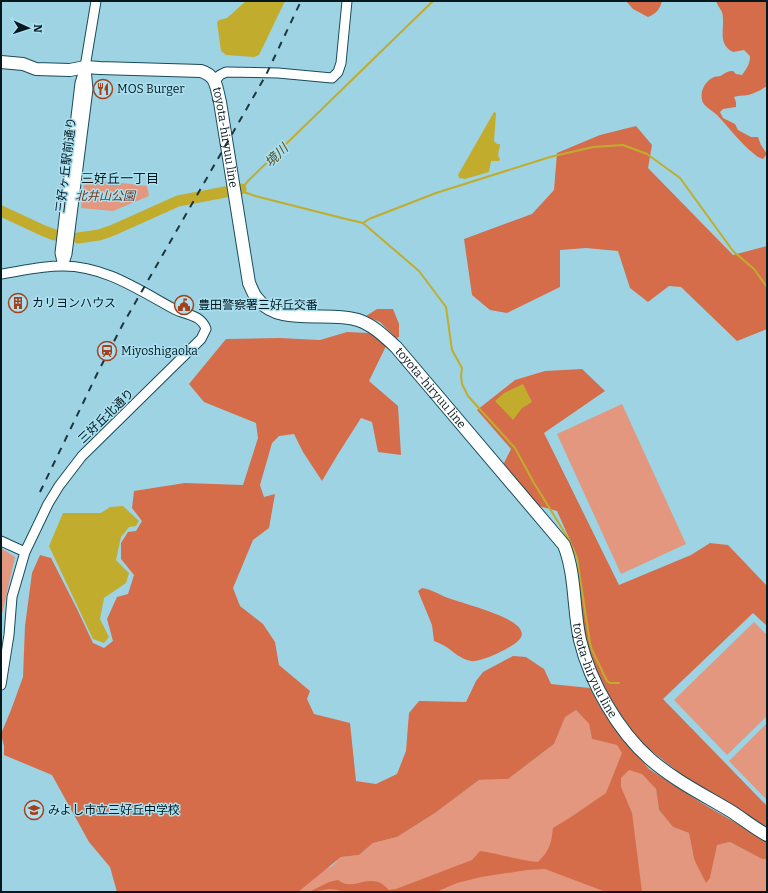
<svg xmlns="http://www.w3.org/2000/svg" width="768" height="893" font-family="Bitter,'Noto Sans JP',serif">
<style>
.green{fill:#e2977e}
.forest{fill:#d56d4a}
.water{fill:#c1ac2d}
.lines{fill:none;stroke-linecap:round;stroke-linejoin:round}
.stream{stroke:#c1ac2d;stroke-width:2}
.river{stroke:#c1ac2d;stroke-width:11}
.tertiary-casing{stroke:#184c5a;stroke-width:11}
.primary-casing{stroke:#184c5a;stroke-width:14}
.tertiary{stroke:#fff;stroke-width:9}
.primary{stroke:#fff;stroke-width:12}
.rail{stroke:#1d363e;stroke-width:2;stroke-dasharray:7 7;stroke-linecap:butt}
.labels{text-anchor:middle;stroke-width:3;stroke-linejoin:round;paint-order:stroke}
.poi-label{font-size:12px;fill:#04181e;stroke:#abe0f0;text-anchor:start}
.street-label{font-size:12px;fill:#04181e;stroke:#abe0f0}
.park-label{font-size:12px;font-style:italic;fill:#76321b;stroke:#abe0f0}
.water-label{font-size:13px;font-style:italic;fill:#554d1c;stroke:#abe0f0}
.neighbourhood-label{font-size:13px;fill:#04181e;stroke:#abe0f0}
</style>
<rect width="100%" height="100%" fill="#9ed3e3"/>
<!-- green -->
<path class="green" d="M 88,179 L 147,186 L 149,196 L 113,211 L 81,208 L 84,184 Z
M 622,404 L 686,544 L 621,574 L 557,434 Z
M 1,548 L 15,557 L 2,614 L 1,626 Z
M 754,622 L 767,635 L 767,716 L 727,755 L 674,700 Z
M 576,710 L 589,724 L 592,739 L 617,745 L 656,789 L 659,810 L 673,827 L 689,833 L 694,859 L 710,878 L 716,845 L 730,842 L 762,859 L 767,859 L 767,892 L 285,892 L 332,866 L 341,857 L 359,855 L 373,843 L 397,837 L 435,813 L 479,780 L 508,779 L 554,744 L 565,716 Z
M 767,723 L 767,800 L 729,761 Z"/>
<!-- forest -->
<path class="forest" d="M 626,1 L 662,1 C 660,9 656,14 648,17 L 633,9 Z
M 716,1 L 767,1 L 767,86 C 761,90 755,93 748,95 C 743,96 739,95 734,97 L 736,102 L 736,107 L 723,109 L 720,112 L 723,118 L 735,124 L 738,130 L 751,137 L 758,137 L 761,145 L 767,154 L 763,159 C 759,158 756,156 753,153 C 739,142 729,127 717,115 C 712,110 703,106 702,100 C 700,91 705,81 714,77 C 716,76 720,77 722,75 C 727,72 728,71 733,71 L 736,74 L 742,75 C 747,68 750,64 750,56 L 744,50 L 733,52 C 716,43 726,27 722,12 C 720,8 717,5 716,1 Z
M 636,126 L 652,145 L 648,168 L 733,255 L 767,246 L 767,329 L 737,341 L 681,287 L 669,286 L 648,302 L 630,288 L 618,251 L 586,248 L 560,250 L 560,287 L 507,313 L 490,310 L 472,295 L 464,239 L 532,214 L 554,190 L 557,153 L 600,135 Z
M 377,309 L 393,309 L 399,324 L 399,337 L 396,338 L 380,322 L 366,316 Z
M 347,332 L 369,333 L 386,346 L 369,381 L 398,406 L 401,455 L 378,452 L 372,422 L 361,418 L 338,454 L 322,481 L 303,452 L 294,434 L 279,436 L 272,443 L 260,485 L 264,497 L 275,494 L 269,528 L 253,540 L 233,588 L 240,606 L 263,624 L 275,642 L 279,665 L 310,691 L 307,699 L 314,714 L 350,723 L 356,781 L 376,784 L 397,774 L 406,751 L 409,713 L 419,701 L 466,702 L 476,681 L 483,672 L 513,656 L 526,657 L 544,669 L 551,684 L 590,688 L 599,705 L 623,739 L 649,769 L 700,802 L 767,841 L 767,859 L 762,859 L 730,842 L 717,845 L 710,878 L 706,883 L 694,859 L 689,833 L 673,827 L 659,810 L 656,789 L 642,774 L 629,770 L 621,778 L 621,787 L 632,813 L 642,892 L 606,892 L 545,869 L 527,870 L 481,877 L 457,883 L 436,892 L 343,892 C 329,886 322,892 309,892 L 329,882 L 338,880 C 351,891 363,877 378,882 C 382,883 386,887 389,890 L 396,889 L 472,860 L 480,851 C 500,854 518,860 538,862 C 550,850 551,844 553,828 L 571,817 L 606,793 L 622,753 L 617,745 L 592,739 L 589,724 L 576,710 L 565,717 L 554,744 L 508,779 L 479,780 L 435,813 L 397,837 L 373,843 L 359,855 L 341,857 L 298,892 L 117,892 L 110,867 L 89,842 L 52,775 L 4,755 L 4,746 L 1,734 L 11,710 L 23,677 L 25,626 L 32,573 L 40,555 L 51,558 L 77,609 L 93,643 L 104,648 L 113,641 L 107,619 L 117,597 L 128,594 L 134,575 L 121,559 L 121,543 L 128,532 L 136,531 L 142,521 L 132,508 L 134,491 L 185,483 L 243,485 L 258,438 L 256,423 L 204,402 L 189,384 L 226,339 L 279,338 L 320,340 Z
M 582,369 L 605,391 L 544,433 L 619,585 L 691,555 L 710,543 L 728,545 L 767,586 L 767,626 L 753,613 L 663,699 L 767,806 L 767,829 L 687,779 L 634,737 L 616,709 L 589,656 L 582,617 L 578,558 L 557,511 L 539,506 L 503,465 L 511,449 L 477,410 L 515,380 L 545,371 Z
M 422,588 C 432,589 441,596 451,599 C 465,604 517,617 521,631 C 523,635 521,638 518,641 C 511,648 480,663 471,661 C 461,659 456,654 448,648 C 444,645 439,643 434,641 L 432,625 L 418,591 Z"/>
<!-- water -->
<path class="water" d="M 246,1 L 285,1 L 259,55 L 254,57 L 226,55 L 221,51 L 217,22 L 219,20 L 227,18 Z
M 494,112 L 496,113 L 494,141 L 497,144 L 500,144 C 500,150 496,154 500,159 L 499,161 L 491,161 L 489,172 L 465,179 L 459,178 L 458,175 Z
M 523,384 L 532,402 L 522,408 L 513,420 L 495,401 L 504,393 Z
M 123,506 L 139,521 L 136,526 L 129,527 L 121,537 L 116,560 L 129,573 L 126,583 L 104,598 L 100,619 L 109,637 L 104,643 L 93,639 L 49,546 L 63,513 L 101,513 L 110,507 Z"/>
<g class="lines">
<!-- stream -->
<path class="stream" d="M 433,1 L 249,180 L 241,189 L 244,192 L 255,196 L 346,219 L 363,223 L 419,271 L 446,307 L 452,350 L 462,368 L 461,376 L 462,384 L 468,396 L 515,448 L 534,483 L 568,538 L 577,558 L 590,643 L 592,650 L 607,681 L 610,683 L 619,683
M 363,223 L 369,219 L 436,193 L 550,157 L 593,147 L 623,145 L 647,154 L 680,178 L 733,251 L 754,269 L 767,287"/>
<!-- river -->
<path class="river" d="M 1,211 L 44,231 L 55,235
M 78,238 L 99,235 L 111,231 L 178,201 L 241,189"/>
<!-- tertiary casing -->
<g class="tertiary-casing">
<path id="tertiary" d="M 215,81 L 220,75 L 226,72 L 278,73 L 332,78 L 338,72 L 341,63 L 347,1
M 63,266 L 60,253 L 80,83 L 85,67 L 96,1
M 63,266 L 67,254 L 88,89 L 86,69
M 1,274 C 21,271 41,266 61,266 C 103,265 139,290 174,309 C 185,315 201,314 206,329 L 201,339 L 82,456 L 59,486 L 48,504 L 25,552 L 12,597 L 9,635 L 1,685
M 1,541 L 25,552"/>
</g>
<!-- primary casing -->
<g class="primary-casing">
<g id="primary">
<path id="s1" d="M 1,62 L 23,64 L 36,69 L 70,70 L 85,67 L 100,68 L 201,71 C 217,76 216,87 220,102 L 249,283 C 251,287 253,293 256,297 C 278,328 326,310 358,320 C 373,325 384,336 396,347 L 564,545 C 576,575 573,609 580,640 C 590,682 618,731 650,759 C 674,780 702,794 729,810 C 742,818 754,828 767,835"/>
</g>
</g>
<!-- tertiary -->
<use href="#tertiary" class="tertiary"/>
<!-- primary -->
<use href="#primary" class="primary"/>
<!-- rail -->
<path class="rail" d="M 40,492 L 98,372 L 123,324 L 266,75 L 301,1"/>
</g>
<!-- icons -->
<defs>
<g id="restaurant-ring" transform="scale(1)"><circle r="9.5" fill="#abe0f0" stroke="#a6401a" stroke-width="1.5"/><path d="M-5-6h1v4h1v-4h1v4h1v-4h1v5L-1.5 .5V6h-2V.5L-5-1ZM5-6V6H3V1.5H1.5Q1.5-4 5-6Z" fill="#a6401a"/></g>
<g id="building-ring" transform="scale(1)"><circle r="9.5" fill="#abe0f0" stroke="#a6401a" stroke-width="1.5"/><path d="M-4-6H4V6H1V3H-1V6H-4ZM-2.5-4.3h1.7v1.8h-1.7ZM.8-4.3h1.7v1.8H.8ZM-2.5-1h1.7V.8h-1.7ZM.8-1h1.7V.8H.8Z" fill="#a6401a"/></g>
<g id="civic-ring" transform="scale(1)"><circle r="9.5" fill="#abe0f0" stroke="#a6401a" stroke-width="1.5"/><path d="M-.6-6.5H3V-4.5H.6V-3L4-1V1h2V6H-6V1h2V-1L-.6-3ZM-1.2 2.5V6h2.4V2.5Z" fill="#a6401a"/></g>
<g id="station-ring" transform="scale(1)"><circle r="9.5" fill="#abe0f0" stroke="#a6401a" stroke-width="1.5"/><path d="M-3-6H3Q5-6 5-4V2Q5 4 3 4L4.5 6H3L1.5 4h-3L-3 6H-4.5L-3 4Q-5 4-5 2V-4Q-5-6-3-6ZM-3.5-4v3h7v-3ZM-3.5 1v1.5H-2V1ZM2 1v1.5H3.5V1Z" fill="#a6401a"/></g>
<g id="school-ring" transform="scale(1)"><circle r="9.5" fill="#abe0f0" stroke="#a6401a" stroke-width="1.5"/><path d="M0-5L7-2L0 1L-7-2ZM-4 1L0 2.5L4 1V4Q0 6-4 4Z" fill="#a6401a"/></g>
</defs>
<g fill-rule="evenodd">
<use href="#restaurant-ring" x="103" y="89"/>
<use href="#building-ring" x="18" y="303"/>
<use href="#civic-ring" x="184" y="305"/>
<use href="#station-ring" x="107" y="351"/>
<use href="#school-ring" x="34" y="810"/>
</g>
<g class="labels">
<!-- poi labels -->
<g class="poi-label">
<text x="117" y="93">MOS Burger</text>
<text x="32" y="307">カリヨンハウス</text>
<text x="198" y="309">豊田警察署三好丘交番</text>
<text x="121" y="355">Miyoshigaoka</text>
<text x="48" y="814">みよし市立三好丘中学校</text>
</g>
<!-- street labels -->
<g class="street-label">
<text dy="4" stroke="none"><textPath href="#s1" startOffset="276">toyota-hiryuu line</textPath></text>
<text transform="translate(66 165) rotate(-83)" y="4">三好ヶ丘駅前通り</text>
<text dy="4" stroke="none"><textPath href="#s1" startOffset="648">toyota-hiryuu line</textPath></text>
<text transform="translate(106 416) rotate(-44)" y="4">三好丘北通り</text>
<text dy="4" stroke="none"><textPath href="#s1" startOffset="984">toyota-hiryuu line</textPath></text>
</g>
<!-- park labels -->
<g class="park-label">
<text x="105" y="200">北井山公園</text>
</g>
<!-- water labels -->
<g class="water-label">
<text transform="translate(276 155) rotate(-44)" y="5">境川</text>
</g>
<!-- neighbourhood labels -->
<g class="neighbourhood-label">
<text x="120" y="183">三好丘一丁目</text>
</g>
</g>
<!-- border -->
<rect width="768" height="893" fill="none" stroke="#04181e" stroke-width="4"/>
<!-- north arrow -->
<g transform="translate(28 28) rotate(93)" stroke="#abe0f0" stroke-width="3" paint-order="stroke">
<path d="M0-3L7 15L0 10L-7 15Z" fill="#04181e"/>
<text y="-6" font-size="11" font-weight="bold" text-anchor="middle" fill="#04181e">N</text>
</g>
</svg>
